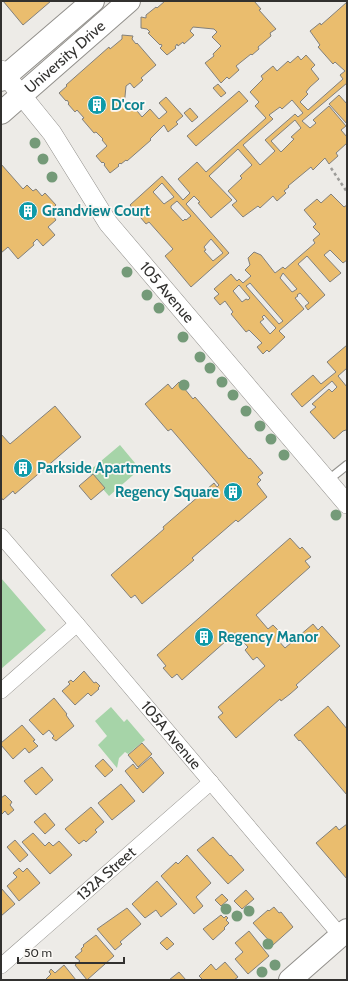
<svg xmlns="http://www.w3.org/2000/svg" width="348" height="981" font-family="Cabin,sans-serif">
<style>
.green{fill:#a6d4a8}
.building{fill:#eabd6e;stroke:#82807c;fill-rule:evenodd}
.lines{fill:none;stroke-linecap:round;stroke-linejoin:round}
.service-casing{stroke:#918f8b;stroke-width:10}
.minor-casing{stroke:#918f8b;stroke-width:16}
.tertiary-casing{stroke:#918f8b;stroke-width:20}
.secondary-casing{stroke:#918f8b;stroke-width:24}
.path{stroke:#9d9c99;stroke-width:2.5;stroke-dasharray:3 3;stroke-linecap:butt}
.service{stroke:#fff;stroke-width:8}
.minor{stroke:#fff;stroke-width:15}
.tertiary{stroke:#fff;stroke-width:19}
.secondary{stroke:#fff;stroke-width:22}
.tree{fill:#749a78}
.labels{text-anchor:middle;stroke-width:3.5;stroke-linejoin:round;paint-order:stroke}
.street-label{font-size:15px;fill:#32312f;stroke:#fbf8f4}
.culture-label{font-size:15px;font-weight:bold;fill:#0d838f;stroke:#fbf8f4;text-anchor:start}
</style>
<rect width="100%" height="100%" fill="#edebe7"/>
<!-- green -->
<path class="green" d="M 120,445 L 140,469 L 109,496 L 88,472 Z
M 1,578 L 46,630 L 1,669 Z
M 111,707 L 124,722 L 127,719 L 145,740 L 128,754 L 125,752 L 119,758 L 117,768 L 98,745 L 107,736 L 95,721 Z"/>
<!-- building -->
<path class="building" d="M 3,1 L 51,1 L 23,25 Z
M 165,1 L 254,1 L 261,9 L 259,10 L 276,29 L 270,33 L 271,36 L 258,47 L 259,49 L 252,55 L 251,54 L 236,66 L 239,70 L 229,79 L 227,77 L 221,83 L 205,63 L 214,56 L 213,54 L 221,46 L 212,37 L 217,32 L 214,29 L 193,27 L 190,31 L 194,35 L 184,44 L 183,42 L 178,46 L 177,44 L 175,47 L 176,48 L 167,55 L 160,48 L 162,46 L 161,44 L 160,45 L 148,33 L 150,32 L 147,29 L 141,28 L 141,17 L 146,18 L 146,15 L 156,7 L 157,8 Z
M 347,2 L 347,83 L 302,121 L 310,128 L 316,123 L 313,120 L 329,106 L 346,126 L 341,130 L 347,137 L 347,143 L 336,153 L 338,156 L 329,164 L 325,158 L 313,170 L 311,167 L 288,186 L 289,187 L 284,191 L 286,193 L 277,201 L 273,196 L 260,208 L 258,206 L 243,217 L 232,205 L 237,201 L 228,191 L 242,178 L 240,176 L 252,165 L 238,149 L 209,176 L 232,200 L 211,218 L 198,203 L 200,202 L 194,196 L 186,204 L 229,253 L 191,287 L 165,256 L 173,249 L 149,222 L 146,224 L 130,205 L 162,176 L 183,200 L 190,193 L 178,179 L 197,162 L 206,172 L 266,118 L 255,106 L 259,102 L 250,92 L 263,79 L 261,76 L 273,66 L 277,71 L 288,61 L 290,63 L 298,56 L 301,60 L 306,55 L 315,65 L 311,69 L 319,79 L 310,87 L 306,92 L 308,94 L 300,102 L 308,110 L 343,79 L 340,75 L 345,71 L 335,62 L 333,64 L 318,47 L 320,45 L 310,31 L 320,23 L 321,25 ZM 292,100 L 303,113 L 298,117 L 295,114 L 265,140 L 275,151 L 260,165 L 243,145 L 273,119 L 269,115 L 280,107 L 282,109 ZM 295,120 L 301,128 L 291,137 L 294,139 L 281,152 L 271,141 ZM 162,183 L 174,197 L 164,204 L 153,192 ZM 177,201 L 191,216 L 186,220 L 185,219 L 183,221 L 171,208 L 171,206 ZM 211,239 L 223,253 L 213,261 L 204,251 L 206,250 L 204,247 Z
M 122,35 L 133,36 L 132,39 L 136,44 L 137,43 L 156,65 L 141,78 L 143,80 L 134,88 L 130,83 L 126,86 L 124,107 L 125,107 L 128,110 L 133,106 L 142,117 L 150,109 L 159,119 L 167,112 L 159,103 L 166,97 L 183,116 L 176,122 L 178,124 L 168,132 L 164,125 L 150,139 L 151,140 L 127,161 L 126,160 L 121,164 L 120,163 L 118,165 L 119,166 L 110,173 L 104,165 L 105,164 L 103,162 L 102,163 L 96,156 L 107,146 L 102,140 L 103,139 L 96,132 L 94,133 L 82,119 L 84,118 L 77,110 L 75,112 L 68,104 L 69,103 L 67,100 L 66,101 L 59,93 L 67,86 L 66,85 L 109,47 L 110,49 L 122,39 Z
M 218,84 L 226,93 L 221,97 L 213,88 Z
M 239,91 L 248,101 L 196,146 L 187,136 Z
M 339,95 L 347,104 L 347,124 L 329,104 Z
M 190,108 L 198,117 L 192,122 L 184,113 Z
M 1,164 L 23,189 L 27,185 L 33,191 L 36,189 L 42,196 L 45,193 L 56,205 L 52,209 L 57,214 L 54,217 L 56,220 L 48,227 L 55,235 L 43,246 L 37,239 L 33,243 L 34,245 L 18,259 L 8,247 L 1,253 Z
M 331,194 L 344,207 L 347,205 L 347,260 L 343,263 L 330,250 L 324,255 L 341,273 L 330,282 L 307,256 L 298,264 L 325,295 L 308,310 L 305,306 L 309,303 L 300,293 L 297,295 L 298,296 L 295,298 L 304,309 L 279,331 L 285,337 L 269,352 L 267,350 L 263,354 L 257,347 L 262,343 L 249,330 L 246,332 L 231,314 L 233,312 L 225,301 L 220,305 L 214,298 L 219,294 L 214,289 L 231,274 L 237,281 L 239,279 L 243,283 L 251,276 L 245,270 L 250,265 L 248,258 L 254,252 L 261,255 L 275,273 L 283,267 L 285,269 L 315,243 L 313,240 L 320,234 L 313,227 L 316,224 L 304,210 L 317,199 L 321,203 ZM 283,273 L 297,289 L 294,291 L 292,292 L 280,278 ZM 250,283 L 283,321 L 279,324 L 246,286 ZM 239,285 L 250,298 L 248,300 L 246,299 L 242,302 L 233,291 ZM 264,315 L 276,328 L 270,334 L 260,322 L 264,319 L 262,317 Z
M 347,345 L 347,368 L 338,376 L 347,387 L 347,431 L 346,430 L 343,431 L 334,439 L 310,412 L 316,407 L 312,404 L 329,389 L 332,392 L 337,387 L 332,381 L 302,407 L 291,394 L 313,375 L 321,384 L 336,372 L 327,362 Z
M 179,382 L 193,399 L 195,397 L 249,459 L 250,458 L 263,473 L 258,477 L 261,480 L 257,484 L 267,497 L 238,522 L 236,520 L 192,558 L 194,560 L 142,604 L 135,595 L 131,598 L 111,575 L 164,529 L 163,527 L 214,483 L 217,487 L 219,485 L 171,429 L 168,431 L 145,404 L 168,384 L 172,389 Z
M 55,406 L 81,437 L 15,494 L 13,491 L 3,500 L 1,497 L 1,434 L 10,444 Z
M 93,474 L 105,488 L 91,500 L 79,486 Z
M 290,538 L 300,549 L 302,547 L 311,557 L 305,561 L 310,567 L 256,615 L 268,629 L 273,625 L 281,633 L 277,636 L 278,638 L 277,639 L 285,648 L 313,624 L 318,630 L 322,626 L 340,646 L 296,685 L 298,687 L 290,694 L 281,701 L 280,699 L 236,738 L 218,717 L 223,713 L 218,707 L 265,666 L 257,657 L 253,660 L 245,650 L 248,647 L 235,633 L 182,680 L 177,674 L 172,678 L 163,668 L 166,666 L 157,655 Z
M 84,671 L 94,683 L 96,682 L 100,686 L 98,688 L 99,689 L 91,696 L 88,693 L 75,705 L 62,691 L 70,684 L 68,682 L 71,680 L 73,682 Z
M 54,698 L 67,714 L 66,715 L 74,726 L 56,741 L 52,738 L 54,736 L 49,730 L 43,735 L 29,720 Z
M 328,706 L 347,729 L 347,795 L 300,740 L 299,741 L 294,735 Z
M 22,725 L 35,740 L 33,741 L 38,746 L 29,753 L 25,748 L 13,759 L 1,745 L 1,743 Z
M 142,743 L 152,754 L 138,767 L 128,755 Z
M 151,757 L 164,773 L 143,793 L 125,771 L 133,764 L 137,769 Z
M 103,759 L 113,770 L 105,777 L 95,766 Z
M 42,767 L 53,780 L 36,795 L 24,781 Z
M 121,784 L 135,801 L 112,820 L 98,803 Z
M 5,795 L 12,802 L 10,805 L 14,810 L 8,815 L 5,811 L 1,815 L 1,798 Z
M 91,807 L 104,822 L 95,830 L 97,832 L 86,842 L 84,840 L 79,844 L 65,829 Z
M 45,813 L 55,825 L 45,834 L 34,822 Z
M 347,824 L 347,879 L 316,843 L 336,826 L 339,830 Z
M 33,833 L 45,846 L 49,842 L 53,846 L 59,841 L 72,855 L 50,874 L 22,842 Z
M 213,837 L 230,856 L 231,855 L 244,870 L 228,884 L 197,850 Z
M 15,840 L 28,855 L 20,862 L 7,847 Z
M 187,855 L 211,883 L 196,897 L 203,906 L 194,914 L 161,876 L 176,862 L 178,864 Z
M 19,868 L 23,872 L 27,868 L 40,883 L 19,901 L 7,886 L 17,877 L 13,873 Z
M 157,881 L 177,904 L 161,917 L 156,910 L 145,918 L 132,904 Z
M 1,888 L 15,904 L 1,916 Z
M 246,890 L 254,899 L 242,909 L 234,901 Z
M 222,894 L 228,900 L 221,906 L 215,900 Z
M 274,907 L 279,913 L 281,912 L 293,927 L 273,945 L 253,923 L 268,910 L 269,911 Z
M 127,908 L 141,924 L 120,942 L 122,944 L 115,950 L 97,929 Z
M 221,915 L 224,918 L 226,916 L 228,918 L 226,920 L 229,923 L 224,928 L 225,929 L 213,940 L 203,929 Z
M 249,931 L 269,956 L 248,974 L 235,959 L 243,952 L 235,943 Z
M 96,935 L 114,956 L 87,980 L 75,965 L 80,961 L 75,957 L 82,951 L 81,949 L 84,946 L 83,945 Z
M 167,937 L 174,944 L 167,950 L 160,943 Z
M 225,962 L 238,977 L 234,980 L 203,980 L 199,976 L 211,964 L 216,970 Z
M 64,965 L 76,980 L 45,980 L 51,974 L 49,972 L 51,969 L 55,973 Z
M 179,972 L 186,980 L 169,980 Z"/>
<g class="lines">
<!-- service casing -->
<g class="service-casing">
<path id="service" d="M 327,481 L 347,465"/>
</g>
<!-- minor casing -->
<g class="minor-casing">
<g id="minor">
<path id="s1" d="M 1,536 L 77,624 L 340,935"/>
<path d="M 1,691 L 77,624"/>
<path id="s2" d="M 1,966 L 211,782"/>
</g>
</g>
<!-- tertiary casing -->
<g class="tertiary-casing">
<g id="tertiary">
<path id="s3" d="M 1,70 L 52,133 L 108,223 L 347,504"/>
</g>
</g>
<!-- secondary casing -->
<g class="secondary-casing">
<g id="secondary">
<path d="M 1,80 L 93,1"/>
<path id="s4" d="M 1,113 L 129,1"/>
<path d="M 290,980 L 347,930"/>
</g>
</g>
<!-- path -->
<path class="path" d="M 331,168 L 347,192"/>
<!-- service -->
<use href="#service" class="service"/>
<!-- minor -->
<use href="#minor" class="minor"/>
<!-- tertiary -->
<use href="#tertiary" class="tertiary"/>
<!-- secondary -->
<use href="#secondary" class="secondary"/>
</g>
<!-- trees -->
<g class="tree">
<circle cx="35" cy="143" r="5.5"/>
<circle cx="43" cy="159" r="5.5"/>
<circle cx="52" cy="177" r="5.5"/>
<circle cx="127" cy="272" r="5.5"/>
<circle cx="147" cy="295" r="5.5"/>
<circle cx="159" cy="308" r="5.5"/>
<circle cx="183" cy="337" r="5.5"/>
<circle cx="200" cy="357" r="5.5"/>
<circle cx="210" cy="368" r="5.5"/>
<circle cx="222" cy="382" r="5.5"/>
<circle cx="184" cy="385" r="5.5"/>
<circle cx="233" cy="395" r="5.5"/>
<circle cx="246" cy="411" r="5.5"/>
<circle cx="260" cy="426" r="5.5"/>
<circle cx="271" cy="439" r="5.5"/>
<circle cx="284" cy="455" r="5.5"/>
<circle cx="336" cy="515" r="5.5"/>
<circle cx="226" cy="909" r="5.5"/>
<circle cx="249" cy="911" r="5.5"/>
<circle cx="237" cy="916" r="5.5"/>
<circle cx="268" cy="944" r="5.5"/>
<circle cx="275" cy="965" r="5.5"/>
<circle cx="262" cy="972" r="5.5"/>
</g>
<!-- icons -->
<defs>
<g id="building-disc" transform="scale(1)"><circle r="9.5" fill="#0f9aa8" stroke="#fbf8f4"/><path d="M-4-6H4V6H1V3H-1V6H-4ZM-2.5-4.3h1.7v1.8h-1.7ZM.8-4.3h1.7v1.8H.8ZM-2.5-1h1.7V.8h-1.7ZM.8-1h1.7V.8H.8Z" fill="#fff"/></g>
</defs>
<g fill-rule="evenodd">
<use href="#building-disc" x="97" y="105"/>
<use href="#building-disc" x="28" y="211"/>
<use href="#building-disc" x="23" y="468"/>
<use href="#building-disc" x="233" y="492"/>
<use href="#building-disc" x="204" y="637"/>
</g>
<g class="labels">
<!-- street labels -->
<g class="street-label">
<text dy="5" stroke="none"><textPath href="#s4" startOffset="85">University Drive</textPath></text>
<text dy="5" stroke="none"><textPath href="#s3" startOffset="278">105 Avenue</textPath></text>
<text dy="5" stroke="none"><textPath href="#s1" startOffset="262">105A Avenue</textPath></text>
<text dy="5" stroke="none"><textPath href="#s2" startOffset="140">132A Street</textPath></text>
</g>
<!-- culture labels -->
<g class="culture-label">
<text x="111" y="110">D'cor</text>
<text x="42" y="216">Grandview Court</text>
<text x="37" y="473">Parkside Apartments</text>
<text x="219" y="497" text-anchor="end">Regency Square</text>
<text x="218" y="642">Regency Manor</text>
</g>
</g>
<!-- border -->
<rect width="348" height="981" fill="none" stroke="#32312f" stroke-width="4"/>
<!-- scale -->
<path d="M18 957v6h106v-6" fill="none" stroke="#32312f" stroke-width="2"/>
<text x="24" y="957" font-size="12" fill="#32312f" stroke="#fbf8f4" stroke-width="3" paint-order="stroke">50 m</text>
</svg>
